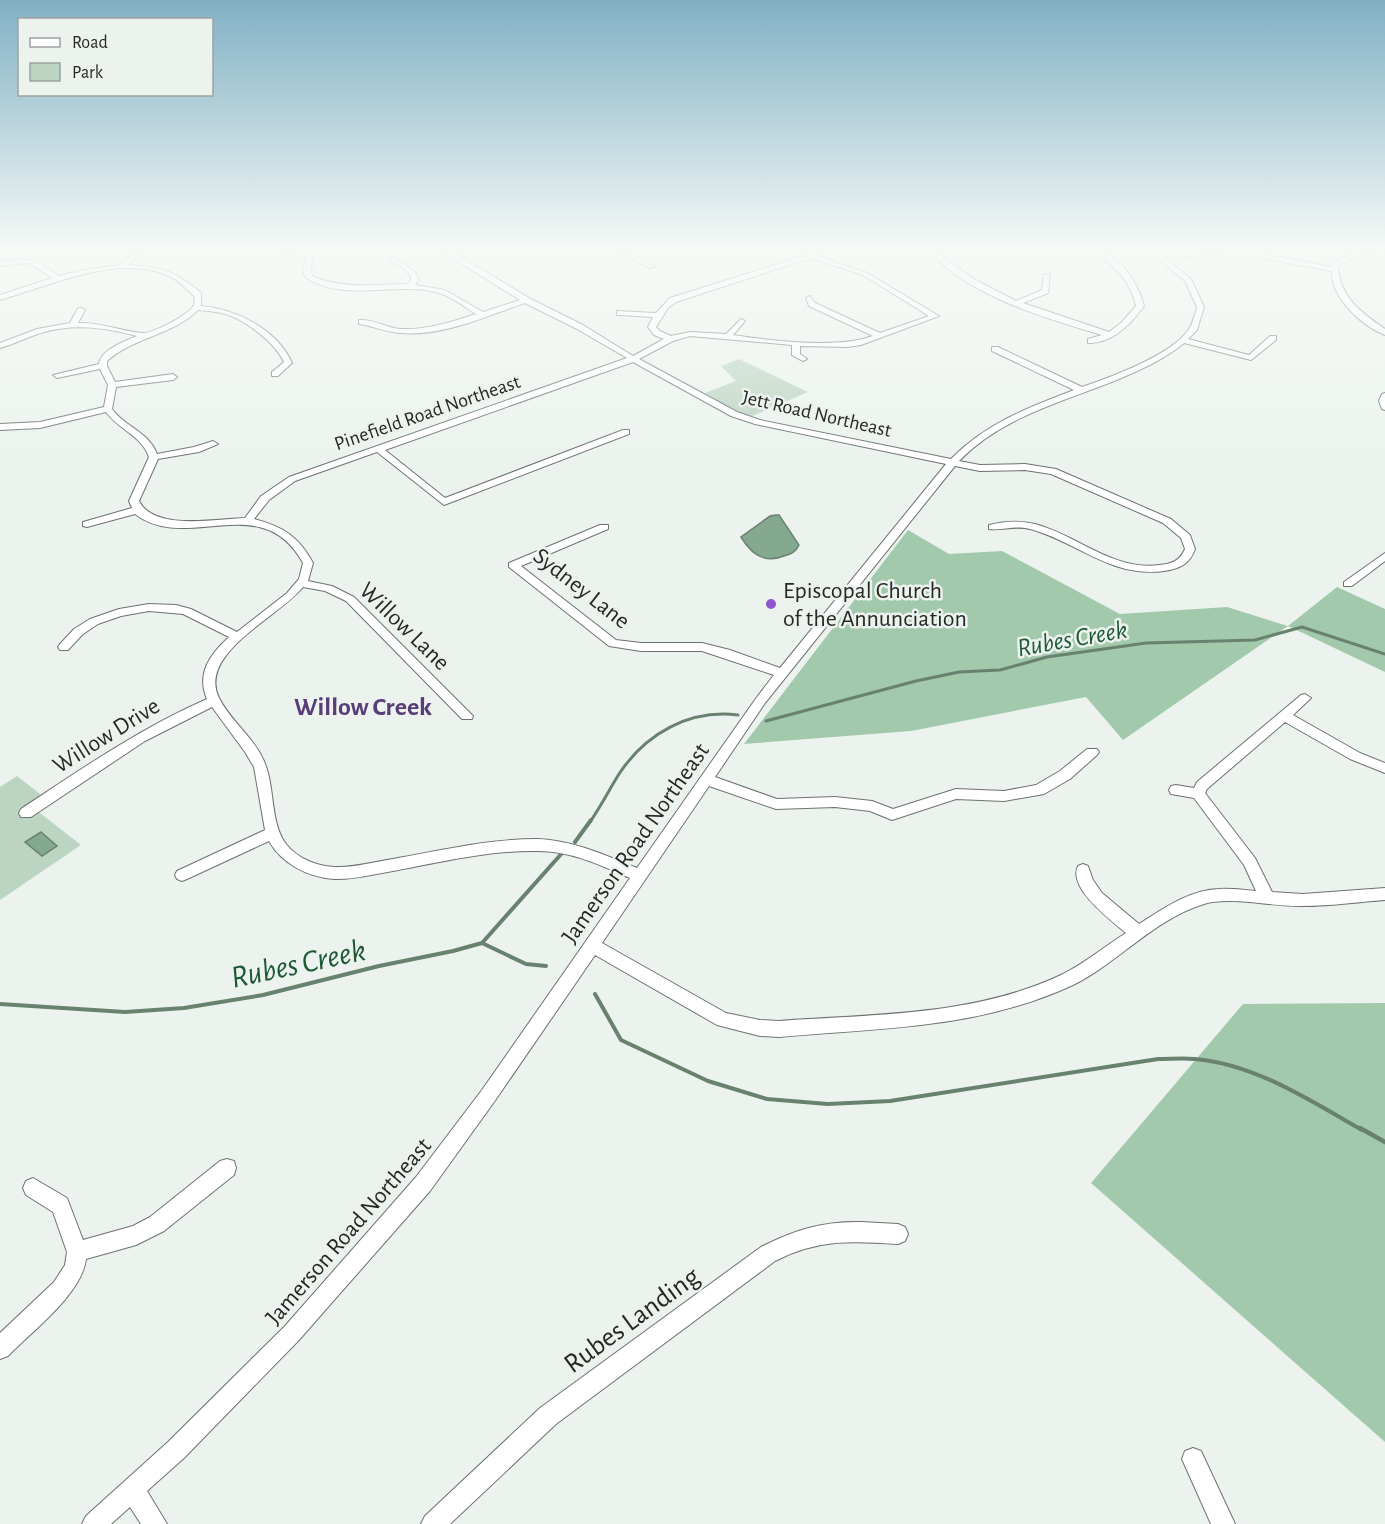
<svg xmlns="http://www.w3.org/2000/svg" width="1385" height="1524" font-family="'Alegreya Sans',sans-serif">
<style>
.green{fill:#bcd4c2}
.forest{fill:#a3c9ac}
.water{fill:#84a98e;stroke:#68826f;stroke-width:1.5}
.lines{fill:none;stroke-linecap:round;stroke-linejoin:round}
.stream-far2{stroke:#68826f;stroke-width:3}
.stream-far1{stroke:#68826f;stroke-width:4}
.stream{stroke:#68826f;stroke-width:4.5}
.minor-casing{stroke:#6c726d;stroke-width:2}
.minor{fill:#fff;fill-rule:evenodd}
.poi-dot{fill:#8e56ce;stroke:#ecf3ee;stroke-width:2}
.labels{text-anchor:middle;stroke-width:5;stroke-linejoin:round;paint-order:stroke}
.far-street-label{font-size:20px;fill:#262826;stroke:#ecf3ee}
.street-label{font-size:24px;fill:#262826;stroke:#ecf3ee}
.poi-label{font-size:24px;fill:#262826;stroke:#ecf3ee;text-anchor:start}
.water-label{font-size:26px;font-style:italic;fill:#1e5934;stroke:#ecf3ee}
.neighbourhood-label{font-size:26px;font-weight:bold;fill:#583d79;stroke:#ecf3ee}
.near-street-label{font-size:28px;fill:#262826;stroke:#ecf3ee}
.near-water-label{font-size:32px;font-style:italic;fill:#1e5934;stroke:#ecf3ee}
</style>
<rect width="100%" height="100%" fill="#ecf3ee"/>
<!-- green -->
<path class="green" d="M 739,359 L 808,392 L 750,417 L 734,411 L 705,393 L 736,381 L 721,366 Z
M 17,776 L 44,797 L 31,806 L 81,845 L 0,900 L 0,787 Z"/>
<!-- forest -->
<path class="forest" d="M 908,530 L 949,554 L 1002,551 L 1120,614 L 1227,607 L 1288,626 L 1337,587 L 1385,609 L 1385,672 L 1288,626 L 1123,740 L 1086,697 L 911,731 L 744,744 Z
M 1385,1003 L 1385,1442 L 1091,1183 L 1243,1004 Z"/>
<!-- water -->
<path class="water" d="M 776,515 L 779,515 L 799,545 C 796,552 791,554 784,556 C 764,564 751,554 741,537 L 770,516 Z
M 41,832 L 57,846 L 42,856 L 25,842 Z"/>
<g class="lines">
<!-- stream-far2 -->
<path class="stream-far2" d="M 766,721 L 916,681 L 959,672 L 1000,670 L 1047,657 L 1146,643 L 1255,640 L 1302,627 L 1385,654
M 590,822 C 601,806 609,790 619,774 C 646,733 690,709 738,715"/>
<!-- stream-far1 -->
<path class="stream-far1" d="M 575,842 L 591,820
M 482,943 L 526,964 L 546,966
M 595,994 L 621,1040 L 708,1081 L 767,1099 L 828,1104 L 890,1101 L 1158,1059 C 1170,1059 1183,1058 1195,1059 C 1255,1064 1311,1101 1362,1130
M 0,1004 L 125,1012 L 184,1008 L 263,995 L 379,966 L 453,951 L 482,943 L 563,852"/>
<!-- stream -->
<path class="stream" d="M 1360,1128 L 1385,1142"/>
<!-- minor casing -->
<g class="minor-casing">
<path id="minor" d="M 135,250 L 142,250 L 129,265 C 164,267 174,271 201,293 L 201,306 C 236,309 277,329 292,363 L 278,376 L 272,376 L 272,372 L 284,362 C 276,344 249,323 231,316 C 221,312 209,311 198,310 C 173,335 134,337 107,361 L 107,366 L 115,382 L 173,374 L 177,377 L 173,380 L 116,387 L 112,409 C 125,427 149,432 157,454 L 194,447 L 213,441 L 218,444 L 199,452 L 158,459 L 139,501 C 154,531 215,519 245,518 L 261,496 L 289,477 L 627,358 L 577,329 L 525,303 C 487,316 442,337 400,333 C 386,332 373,326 359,324 L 359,320 C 374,319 387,328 401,329 C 427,330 452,322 476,314 C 463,306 450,295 435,292 C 394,282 342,303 305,277 L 303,271 L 306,257 L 282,258 L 284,255 L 307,253 L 310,250 L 317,250 C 312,255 310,268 312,276 C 344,290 375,284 408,284 L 411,280 L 410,274 L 390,259 L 395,258 L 415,272 L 419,280 L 415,285 L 445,290 L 483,312 L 520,300 L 439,250 L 447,250 L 463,258 L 529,298 L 583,325 L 633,356 L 664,339 L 654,335 L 648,327 L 653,317 L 620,315 L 617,315 L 617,311 L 656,313 L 670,298 L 822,250 L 832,250 L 817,256 L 867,273 L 939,316 L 861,345 L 848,347 L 800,346 L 800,354 L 807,359 L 803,361 L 792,355 L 792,345 L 690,336 L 673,341 L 639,359 L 737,412 L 760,420 L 951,459 C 985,424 1029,407 1074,390 L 992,351 L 992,347 L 998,347 L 1082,387 C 1111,377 1172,355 1189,329 C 1193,323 1195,314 1197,307 L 1185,281 L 1148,250 L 1155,250 L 1160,254 L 1209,251 L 1250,252 L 1332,267 L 1333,264 C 1354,251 1360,247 1385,254 L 1385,258 L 1362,252 L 1338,266 C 1339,297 1362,313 1385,329 L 1385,335 C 1362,326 1331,298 1332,271 L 1250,256 L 1209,255 L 1165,258 L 1191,279 L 1204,307 L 1197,330 L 1188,339 L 1249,355 L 1270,336 L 1276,336 L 1276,340 L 1251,360 L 1184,343 C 1165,359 1142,369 1119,379 C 1063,402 1003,416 959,461 L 980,465 L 1025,464 L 1056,469 L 1171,519 L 1190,535 L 1195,549 C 1190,564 1179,569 1164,571 C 1110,578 1078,542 1030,529 C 1013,525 1003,531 989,529 L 989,525 C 1005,521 1018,520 1035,524 C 1077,535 1113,571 1159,565 C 1171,564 1180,561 1185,549 L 1181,538 L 1163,523 L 1051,474 L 1025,470 L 980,471 L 955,466 L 765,703 L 715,777 L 777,799 L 835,797 L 872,801 L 893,809 L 956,789 L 1004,791 L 1036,785 L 1060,771 L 1087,749 L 1097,749 L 1099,752 L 1097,755 L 1070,779 L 1044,794 L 1004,801 L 956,799 L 892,820 L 870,811 L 835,807 L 776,809 L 709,786 L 602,943 L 726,1013 L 760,1020 L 779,1021 C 874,1014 974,1016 1061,975 C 1084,964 1105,946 1126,933 C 1112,921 1067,888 1078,866 L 1083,864 L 1088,866 L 1093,880 L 1102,893 L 1139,924 C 1163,909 1189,890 1219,889 C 1231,888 1244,890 1256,891 L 1244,865 L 1194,798 L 1171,794 L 1169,790 L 1171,786 L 1176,785 L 1194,788 L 1197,782 L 1301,695 L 1305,694 L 1311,698 L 1293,715 L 1360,753 L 1385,763 L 1385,773 L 1350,759 L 1285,722 L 1207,789 L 1205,793 L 1255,858 L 1272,892 L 1303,894 L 1385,888 L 1385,900 C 1358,902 1330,906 1303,906 C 1274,907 1230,896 1204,904 C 1154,919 1118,963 1073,985 C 978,1029 881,1028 779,1037 L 760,1036 L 717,1025 L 595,955 L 494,1102 L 430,1191 L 299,1340 L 184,1458 L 147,1491 L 167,1524 L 141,1524 L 130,1507 L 111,1524 L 82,1524 L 86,1516 L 168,1442 L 285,1326 L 416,1177 L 482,1090 L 630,878 C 600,865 571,851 538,851 C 489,850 441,862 393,871 C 374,874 353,880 334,879 C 308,877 282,864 269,841 L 187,879 L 182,881 L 177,879 L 175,875 L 177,871 L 265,830 L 254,767 L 245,752 L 212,707 L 145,741 L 31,817 L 21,817 L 19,813 L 21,809 C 81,769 141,728 207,699 C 196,674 210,654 229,637 L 183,614 L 149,611 L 121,616 L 98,624 L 83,634 L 68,650 L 60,650 L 58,647 L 60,644 L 74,629 L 90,619 L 119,609 L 149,604 L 176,605 L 191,609 L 237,632 L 287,593 L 299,579 L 303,563 C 262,488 186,554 135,514 L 87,527 L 83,526 L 83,522 L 132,508 L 129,501 L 149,457 C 141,435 119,430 106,412 L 40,428 L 0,430 L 0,424 L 40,422 L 104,407 L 108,385 L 100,369 L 57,378 L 53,375 L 99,364 C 100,350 125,341 137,336 C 106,328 76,323 44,332 C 29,336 15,344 0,348 L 0,343 L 37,329 L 70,323 L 78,308 L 81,308 L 85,310 L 78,323 C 100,322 120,331 142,333 C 152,334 189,315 194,305 C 195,302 195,299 194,296 C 186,289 179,280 169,276 C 119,253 49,286 0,300 L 0,295 L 52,278 L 29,263 L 0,266 L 0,262 C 28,256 36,259 59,276 L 83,270 L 121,265 ZM 811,258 L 863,275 L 929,316 L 880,333 L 815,303 L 810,296 L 806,298 L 809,306 L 873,336 C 837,349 772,341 733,335 L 745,321 L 741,319 L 726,334 L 690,332 L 671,336 L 660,331 L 656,327 L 668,308 L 676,302 ZM 633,362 L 731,416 L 755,424 L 946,464 L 780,668 L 730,650 L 702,643 L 641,643 L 616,640 L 521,566 L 608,529 L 608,525 L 600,525 L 509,563 L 509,567 L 609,646 L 641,651 L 702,651 L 774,675 L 757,697 L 637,868 C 605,855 572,840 537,839 C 488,839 440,851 393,859 C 373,862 354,868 334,867 C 316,866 297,858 286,844 C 269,822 276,783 262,757 C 251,735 230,720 219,698 C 197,653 279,617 303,587 L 325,591 L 346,601 L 462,719 L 472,719 L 473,716 L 354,597 L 332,586 L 308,581 L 313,563 C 299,537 284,527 254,519 L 269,500 L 295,481 L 377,452 L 444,505 L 629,434 L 629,430 L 623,430 L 445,498 L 385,450 Z
M 614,250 L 622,250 L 655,267 L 650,268 Z
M 927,250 L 934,250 L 972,278 L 1016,301 L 1042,290 L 1044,275 L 1050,274 L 1048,293 L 1023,303 L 1109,332 L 1122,322 L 1136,306 C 1130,278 1113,268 1094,250 C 1118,250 1139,285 1144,306 C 1131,324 1112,344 1088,343 L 1088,339 L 1102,335 C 1042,317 971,297 927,250 Z
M 1385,393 L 1385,410 L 1382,409 L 1379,401 L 1382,394 Z
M 1385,553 L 1385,561 L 1352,586 L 1344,586 L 1344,582 Z
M 227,1159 L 234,1161 L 236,1168 L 234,1175 L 164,1231 L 136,1245 L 86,1259 C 82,1294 32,1331 8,1356 L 0,1359 L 0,1333 L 54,1282 L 65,1265 L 67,1252 L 53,1212 L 26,1195 L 23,1188 L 26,1181 L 33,1178 L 67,1198 L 83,1240 L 133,1226 L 150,1217 L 220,1161 Z
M 861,1222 L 898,1224 L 905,1227 L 908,1234 L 905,1241 L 898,1244 C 851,1241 818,1239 775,1261 L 556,1424 L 450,1524 L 421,1524 L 425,1516 L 540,1408 L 761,1247 C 794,1230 824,1221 861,1222 Z
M 1193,1448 L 1201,1451 L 1235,1524 L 1211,1524 L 1182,1459 L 1185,1451 Z"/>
</g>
<!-- minor -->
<use href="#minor" class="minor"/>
</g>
<!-- sky -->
<linearGradient id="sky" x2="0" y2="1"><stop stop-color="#80b0c4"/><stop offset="0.54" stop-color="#f6faf7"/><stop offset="1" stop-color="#f6faf7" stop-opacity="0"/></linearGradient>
<rect width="1385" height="463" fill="url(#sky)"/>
<!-- markers -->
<circle class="poi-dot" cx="771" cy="604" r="6"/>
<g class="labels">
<!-- far-street labels -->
<g class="far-street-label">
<text transform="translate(427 412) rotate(-19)" y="7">Pinefield Road Northeast</text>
<text transform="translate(817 413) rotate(13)" y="7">Jett Road Northeast</text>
</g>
<!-- street labels -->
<g class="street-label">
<text transform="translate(582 588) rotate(38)" y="8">Sydney Lane</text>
<text transform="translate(405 626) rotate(44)" y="8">Willow Lane</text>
<text transform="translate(106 735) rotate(-32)" y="8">Willow Drive</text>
<text transform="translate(635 843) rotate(-55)" y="8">Jamerson Road Northeast</text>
<text transform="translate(348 1231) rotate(-49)" y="8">Jamerson Road Northeast</text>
</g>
<!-- poi labels -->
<g class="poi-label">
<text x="783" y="598">Episcopal Church<tspan x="783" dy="28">of the Annunciation</tspan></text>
</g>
<!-- water labels -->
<g class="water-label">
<text transform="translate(1072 638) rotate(-10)" y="9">Rubes Creek</text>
</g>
<!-- neighbourhood labels -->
<g class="neighbourhood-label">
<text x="363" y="715">Willow Creek</text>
</g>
<!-- near-street labels -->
<g class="near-street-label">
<text transform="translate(631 1319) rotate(-36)" y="10">Rubes Landing</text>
</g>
<!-- near-water labels -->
<g class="near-water-label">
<text transform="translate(298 963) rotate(-12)" y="11">Rubes Creek</text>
</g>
</g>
<!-- legend -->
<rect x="18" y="18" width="195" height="78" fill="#ecf3ee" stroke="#9da29e" stroke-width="1.5"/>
<rect x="30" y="38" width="30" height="9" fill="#ffffff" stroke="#9da29e" stroke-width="1.5"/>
<text x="72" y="48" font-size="18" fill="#262826">Road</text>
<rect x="30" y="63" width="30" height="18" fill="#bcd4c2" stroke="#9da29e" stroke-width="1.5"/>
<text x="72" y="78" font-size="18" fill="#262826">Park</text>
</svg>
